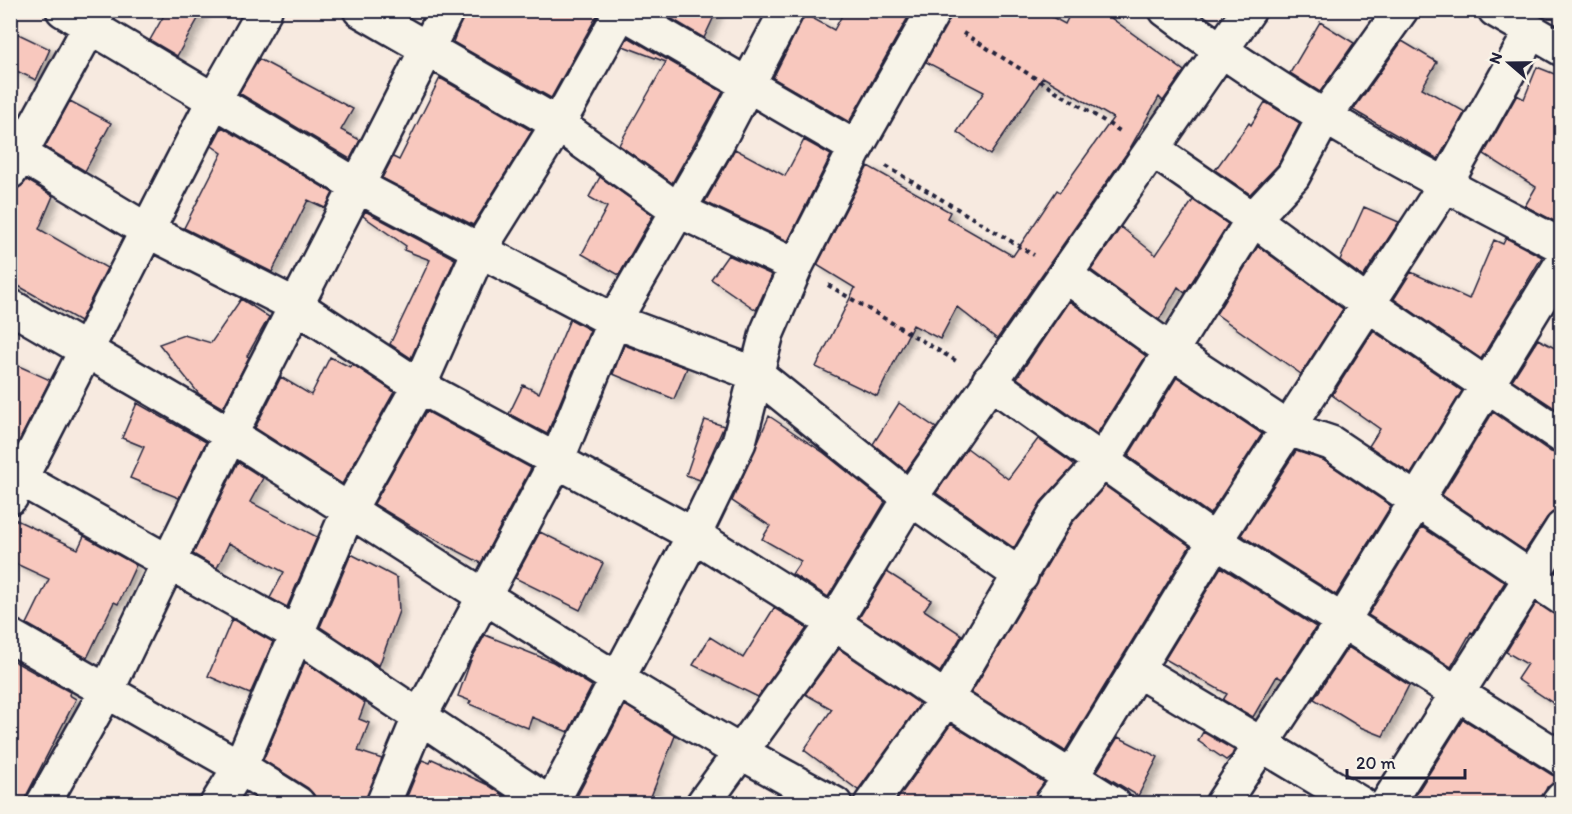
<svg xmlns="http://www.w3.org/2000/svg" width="1572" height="814" font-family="Itim,sans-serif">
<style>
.building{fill:#f8c8be;stroke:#22223b;stroke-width:1.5;filter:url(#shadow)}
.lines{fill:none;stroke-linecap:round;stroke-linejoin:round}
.street-casing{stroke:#22223b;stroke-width:38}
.path{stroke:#22223b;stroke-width:4;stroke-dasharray:4.5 4.5;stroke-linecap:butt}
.street{stroke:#f7f3e8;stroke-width:33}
</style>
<defs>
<filter id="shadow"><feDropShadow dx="6" dy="4" stdDeviation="3" flood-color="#0004"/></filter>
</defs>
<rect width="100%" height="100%" fill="#f7eae0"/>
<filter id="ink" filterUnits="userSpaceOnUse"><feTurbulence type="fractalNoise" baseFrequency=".0167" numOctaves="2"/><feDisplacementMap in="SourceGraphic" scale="12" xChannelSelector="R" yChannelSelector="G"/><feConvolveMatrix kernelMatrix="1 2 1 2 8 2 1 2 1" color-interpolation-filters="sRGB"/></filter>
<g filter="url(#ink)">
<!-- building -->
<path class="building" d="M 167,10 L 203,10 L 177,56 L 150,40 Z
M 465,10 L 600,10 L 551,98 L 453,42 Z
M 657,10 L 717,10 L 704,38 Z
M 845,10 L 912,10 L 849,122 L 773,78 L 805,14 L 834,30 Z
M 953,10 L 1039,10 L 1065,24 L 1072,10 L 1100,10 L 1184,71 L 1163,101 L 1159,97 L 1129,150 L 997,339 L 957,307 L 940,339 L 913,325 L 877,396 L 816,367 L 855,288 L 817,265 L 868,166 L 950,212 L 947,218 L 1013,256 L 1057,190 L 1060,192 L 1113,118 L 1043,77 L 990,155 L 957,132 L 984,92 L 926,62 Z
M 1320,22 L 1354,43 L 1320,92 L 1290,73 Z
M 10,30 L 50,49 L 36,80 L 10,68 Z
M 628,37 L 723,92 L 672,183 L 619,145 L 666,62 L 623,46 Z
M 1402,41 L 1437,62 L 1422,88 L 1465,112 L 1438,159 L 1353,110 Z
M 259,59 L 353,109 L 341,130 L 360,140 L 350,159 L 239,93 Z
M 1537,67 L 1562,77 L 1562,225 L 1525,206 L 1536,187 L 1484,154 L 1517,95 L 1524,99 Z
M 440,78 L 532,131 L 473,225 L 382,178 L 393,157 L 399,160 Z
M 70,101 L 111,123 L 85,171 L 45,147 Z
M 1265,102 L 1300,123 L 1278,165 L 1250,194 L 1215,170 L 1249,123 L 1251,125 Z
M 222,127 L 333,193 L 325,208 L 308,200 L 272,272 L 184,228 L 222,153 L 212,146 Z
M 804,140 L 831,155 L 788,241 L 705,202 L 735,149 L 785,176 Z
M 600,177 L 653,215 L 619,275 L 582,254 L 607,207 L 589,197 Z
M 27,180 L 53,196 L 39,229 L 107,268 L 80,321 L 15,284 L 14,288 L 10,287 L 10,199 L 16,189 Z
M 1193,200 L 1228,224 L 1185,293 L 1178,287 L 1159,320 L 1091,270 L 1121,227 L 1156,255 Z
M 1364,207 L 1399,222 L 1363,277 L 1340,260 Z
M 365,211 L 455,259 L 411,358 L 390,344 L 430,260 L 404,250 L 406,246 L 363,216 Z
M 1506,238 L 1542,257 L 1481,359 L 1394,299 L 1411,272 L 1469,299 L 1494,240 L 1503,244 Z
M 1258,246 L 1343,309 L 1301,374 L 1216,314 Z
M 728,255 L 772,275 L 756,310 L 711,279 Z
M 241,299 L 269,317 L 247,356 L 249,357 L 223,408 L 199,394 L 159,344 L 184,335 L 211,343 Z
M 1069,301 L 1146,356 L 1097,434 L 1017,378 Z
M 570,319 L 590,330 L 547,434 L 509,414 L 523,385 L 539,393 Z
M 1373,331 L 1462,391 L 1411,474 L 1369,446 L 1380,429 L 1332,395 Z
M 1538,339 L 1562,352 L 1562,413 L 1512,380 Z
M 624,345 L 687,368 L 674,399 L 613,374 Z
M 330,357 L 350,367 L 352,364 L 394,392 L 342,484 L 255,428 L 281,377 L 311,395 Z
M 10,362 L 50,380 L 12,455 L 10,454 Z
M 1177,377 L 1262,434 L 1210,514 L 1128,456 Z
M 137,403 L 206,442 L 179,498 L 130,478 L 144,447 L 122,438 Z
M 899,403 L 936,428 L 906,471 L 873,444 Z
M 426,411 L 531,468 L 481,563 L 419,531 L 374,504 Z
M 1493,412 L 1551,452 L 1562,455 L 1562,509 L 1553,512 L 1547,518 L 1525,551 L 1442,495 Z
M 769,416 L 824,453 L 885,502 L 828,597 L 792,574 L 801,561 L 762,539 L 770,526 L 732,501 Z
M 705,420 L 724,426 L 700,480 L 686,475 Z
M 1038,439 L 1075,465 L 1041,502 L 1014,548 L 936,493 L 967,448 L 1008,479 Z
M 1296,451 L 1323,460 L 1391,506 L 1336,595 L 1241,535 Z
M 238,462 L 263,478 L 250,502 L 317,537 L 287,607 L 270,598 L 284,572 L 229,543 L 217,568 L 193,554 Z
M 1105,486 L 1190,546 L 1065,751 L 971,693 L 1072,523 Z
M 10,517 L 78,549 L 84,536 L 136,565 L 118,604 L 114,602 L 87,658 L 27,624 L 49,579 L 10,561 Z
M 1422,527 L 1505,582 L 1473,633 L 1471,632 L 1451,667 L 1368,615 Z
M 540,532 L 603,563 L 580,610 L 515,578 Z
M 351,554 L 397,578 L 399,611 L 379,666 L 320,627 Z
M 1221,567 L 1316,627 L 1282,679 L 1277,676 L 1253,717 L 1223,700 L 1227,694 L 1165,659 Z
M 887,572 L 931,600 L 924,610 L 962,635 L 940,672 L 859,618 Z
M 1536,603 L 1562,617 L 1562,709 L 1517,679 L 1527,664 L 1506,652 Z
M 774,608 L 807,628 L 758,697 L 693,665 L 710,637 L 743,658 Z
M 232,619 L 273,642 L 250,694 L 208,676 Z
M 485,635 L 553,662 L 592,686 L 568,732 L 532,717 L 528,728 L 469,704 L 471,701 L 458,696 L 471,660 Z
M 1348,647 L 1409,685 L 1383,736 L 1360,727 L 1314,699 Z
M 839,649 L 920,704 L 858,790 L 804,750 L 832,709 L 805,694 Z
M 10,659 L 70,692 L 69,695 L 76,699 L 22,804 L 10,804 Z
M 305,662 L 365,703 L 359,719 L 369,723 L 358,751 L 382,759 L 365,804 L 317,804 L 314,795 L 308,788 L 263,760 Z
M 625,705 L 675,736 L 648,804 L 573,804 Z
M 1463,719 L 1552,775 L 1562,778 L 1562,781 L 1547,787 L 1540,804 L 1410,804 Z
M 951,724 L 1044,782 L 1033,804 L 894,804 Z
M 1203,732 L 1234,750 L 1232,755 L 1226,760 L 1198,741 Z
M 1118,737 L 1158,757 L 1138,796 L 1097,771 Z
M 432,759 L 488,785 L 516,804 L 404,804 L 422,760 L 430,763 Z"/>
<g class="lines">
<!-- street casing -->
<g class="street-casing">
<path id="street" d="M 63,10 L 356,185 L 614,321 L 758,375 L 910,498 L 1021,576
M 360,10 L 558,124 L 678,210 L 796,266
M 619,10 L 856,148
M 1166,10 C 1289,104 1425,175 1562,246
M 1495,10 L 1562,49
M 10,148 L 148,231 L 297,306 L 419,386 L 694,535 L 834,623 L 946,699 L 1114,804
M 1153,150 L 1253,219 L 1369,305 L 1562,436
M 10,172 L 99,10
M 1065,275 L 1171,351 L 1289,429 L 1331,443 L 1562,598
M 10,306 C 84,350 159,391 232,436 C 432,561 626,693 835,804
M 989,381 L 1215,541 L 1562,759
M 10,473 L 295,633 L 550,804
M 11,497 L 214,100 L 265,10
M 10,636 L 240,767 L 298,804
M 1137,670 L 1361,804
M 43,804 L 106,692 L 230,435 L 447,10
M 217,804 L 240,767 L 348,512 L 419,386 L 480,249 L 558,124 L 622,10
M 383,804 L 419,718 L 557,460 L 614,321 L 716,145 L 787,10
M 551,804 L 694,535 L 739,442 L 767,333 L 796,266 L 856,148 L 934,10
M 703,804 L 834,623 L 910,498 L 1249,10
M 871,804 L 946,699 L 1057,512 L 1102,462 L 1253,219 L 1293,176 L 1324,118 L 1401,10
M 1051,804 L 1072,776 L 1215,541 L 1445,185 L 1531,32
M 1222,804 L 1342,622 L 1562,263
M 1387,804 L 1562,528
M 1558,804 L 1562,799"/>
</g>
<!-- path -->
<path class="path" d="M 963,33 L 1120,131
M 886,166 L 1034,255
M 828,285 L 958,362"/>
<!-- street -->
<use href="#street" class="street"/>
</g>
</g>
<!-- margin -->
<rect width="1572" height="814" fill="none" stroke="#f7f3e8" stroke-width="36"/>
<rect x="18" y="18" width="1536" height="778" fill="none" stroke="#22223b" stroke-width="2" filter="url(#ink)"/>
<!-- north arrow -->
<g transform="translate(1509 63) rotate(290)" stroke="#f7f3e8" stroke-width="4.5" paint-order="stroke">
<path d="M0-4.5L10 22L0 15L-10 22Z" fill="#22223b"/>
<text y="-9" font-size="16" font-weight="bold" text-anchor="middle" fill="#22223b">N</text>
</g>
<!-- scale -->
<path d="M1347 769v9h118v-9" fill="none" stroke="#22223b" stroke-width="3"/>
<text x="1356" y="769" font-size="18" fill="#22223b" stroke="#f7f3e8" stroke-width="4.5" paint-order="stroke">20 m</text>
</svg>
